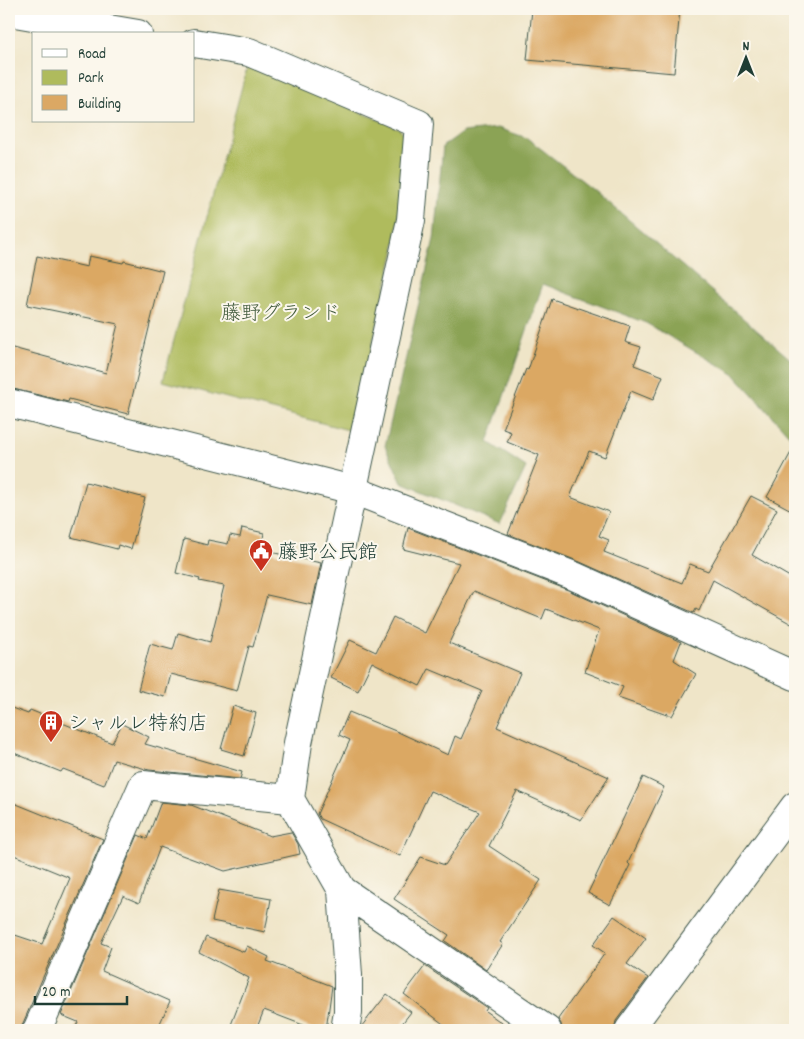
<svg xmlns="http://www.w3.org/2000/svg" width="804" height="1039" font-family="Dekko,'Klee One',sans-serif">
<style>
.green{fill:#afbb5d;stroke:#677c48}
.forest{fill:#8ba354;stroke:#557044}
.building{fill:#dba864}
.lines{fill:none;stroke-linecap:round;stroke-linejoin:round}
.street-casing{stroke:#3e564a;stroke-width:30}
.street{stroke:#fff;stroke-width:28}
.labels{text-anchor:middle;stroke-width:4;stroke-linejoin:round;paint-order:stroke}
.park-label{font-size:20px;fill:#435c3e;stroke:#fbf7ec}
.poi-label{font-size:20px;fill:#1f3d34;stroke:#fbf7ec;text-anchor:start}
</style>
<rect width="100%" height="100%" fill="#fbf7ec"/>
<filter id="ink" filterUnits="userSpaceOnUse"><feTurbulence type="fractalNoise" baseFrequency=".02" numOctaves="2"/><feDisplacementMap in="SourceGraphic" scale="10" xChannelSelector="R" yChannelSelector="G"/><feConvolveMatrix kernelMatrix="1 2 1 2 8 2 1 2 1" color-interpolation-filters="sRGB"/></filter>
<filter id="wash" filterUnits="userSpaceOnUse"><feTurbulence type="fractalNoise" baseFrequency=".0096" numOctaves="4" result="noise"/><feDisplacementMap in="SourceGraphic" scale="20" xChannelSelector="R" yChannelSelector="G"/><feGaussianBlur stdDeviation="1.12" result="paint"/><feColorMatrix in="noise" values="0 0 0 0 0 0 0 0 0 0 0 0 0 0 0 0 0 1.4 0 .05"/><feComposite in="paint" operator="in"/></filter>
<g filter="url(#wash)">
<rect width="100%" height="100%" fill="#efe5c8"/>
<!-- green -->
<path class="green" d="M 248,64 L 400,129 L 408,139 L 394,253 L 352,431 L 163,381 Z"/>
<!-- forest -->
<path class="forest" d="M 498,128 L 527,138 L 593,189 L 795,363 L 795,434 L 790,436 L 734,374 L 646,323 L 543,284 L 488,442 L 526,467 L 500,524 L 402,483 L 385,446 L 434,239 L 443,146 L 463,132 Z"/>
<g id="blocks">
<!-- building -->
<path class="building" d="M 532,9 L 680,9 L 674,73 L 527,60 Z
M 37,256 L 87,267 L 89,256 L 123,263 L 124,261 L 163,271 L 128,414 L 69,399 L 68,402 L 9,388 L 9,347 L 106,373 L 118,324 L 27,305 Z
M 552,299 L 630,326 L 625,342 L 641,347 L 634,365 L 663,376 L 653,400 L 631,391 L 605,457 L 589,451 L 570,497 L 609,512 L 599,536 L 609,540 L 604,552 L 682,583 L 690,564 L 708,571 L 751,496 L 777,509 L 752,555 L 795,580 L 795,626 L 713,580 L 699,611 L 696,609 L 694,613 L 580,562 L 508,534 L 539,455 L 507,442 L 511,432 L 503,429 L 526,369 L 528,370 Z
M 795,445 L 795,512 L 767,497 Z
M 86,482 L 145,498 L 131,549 L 118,545 L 117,549 L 71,537 Z
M 242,528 L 264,533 L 261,550 L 321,563 L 312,605 L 267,595 L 253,647 L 249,646 L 237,691 L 171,674 L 165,697 L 138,690 L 150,644 L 173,650 L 178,633 L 210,642 L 224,586 L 199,581 L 200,579 L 176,573 L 184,539 L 207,545 L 208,540 L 228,544 L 230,535 L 240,537 Z
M 408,528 L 568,590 L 681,642 L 674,660 L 696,674 L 672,716 L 667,713 L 667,715 L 618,698 L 623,687 L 585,672 L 599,630 L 546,609 L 542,619 L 474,591 L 449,643 L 520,673 L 497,727 L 609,777 L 581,820 L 517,791 L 489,846 L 541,880 L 500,942 L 503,944 L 486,970 L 445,941 L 449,935 L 394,899 L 421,857 L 445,865 L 480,812 L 430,791 L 400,856 L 320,819 L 317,814 L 350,740 L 339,735 L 349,712 L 398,732 L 448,755 L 455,736 L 461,739 L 482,691 L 429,669 L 420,686 L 372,662 L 358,691 L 331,678 L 350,640 L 376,652 L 393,617 L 425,633 L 459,563 L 403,549 Z
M 233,706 L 256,713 L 244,756 L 221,749 Z
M 9,707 L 28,714 L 30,710 L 112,743 L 122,724 L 149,737 L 145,744 L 242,772 L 240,779 L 149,770 L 114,760 L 104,785 L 63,769 L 61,772 L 9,751 Z
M 643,777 L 664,787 L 628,863 L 630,865 L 610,905 L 588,893 Z
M 9,801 L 103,839 L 20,1030 L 9,1030 L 9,933 L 42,944 L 70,878 L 9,853 Z
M 161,802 L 191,805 L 270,836 L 291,832 L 298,844 L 300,854 L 225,871 L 160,847 L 139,903 L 123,896 L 101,943 L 111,947 L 102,971 L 170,1001 L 157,1030 L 74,1030 L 78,1022 L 61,1015 L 138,835 L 147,839 Z
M 219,890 L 271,899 L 265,932 L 212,921 Z
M 614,916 L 646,938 L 627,964 L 648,978 L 616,1021 L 614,1030 L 562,1030 L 561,1024 L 558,1019 L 605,953 L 593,945 Z
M 206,937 L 244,952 L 247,946 L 269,957 L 267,961 L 332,986 L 326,1030 L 316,1030 L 264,1010 L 256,1030 L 229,1030 L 249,978 L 199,952 Z
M 425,966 L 487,1008 L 485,1011 L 512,1030 L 451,1030 L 404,994 Z
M 387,994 L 411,1012 L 397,1030 L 361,1030 L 361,1027 Z"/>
</g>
</g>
<g filter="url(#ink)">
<use href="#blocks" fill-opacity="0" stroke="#3e564a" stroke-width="1"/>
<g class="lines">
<!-- street casing -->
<g class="street-casing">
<path id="street" d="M 9,12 L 138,34
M 194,43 L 249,52 L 419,124 L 411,220 L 298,743 L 290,799 L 342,890 L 348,975 L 348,1012 L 345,1030
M 9,403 L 353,490 L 574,576 L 795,676
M 342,890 L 547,1030
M 37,1030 C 74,949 107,867 143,785 L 290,799
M 629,1030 L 795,806"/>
</g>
<!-- street -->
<use href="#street" class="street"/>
</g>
</g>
<!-- icons -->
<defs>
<g id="civic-pin" transform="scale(1.25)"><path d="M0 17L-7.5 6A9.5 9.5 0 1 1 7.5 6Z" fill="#c8321e" stroke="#fbf7ec"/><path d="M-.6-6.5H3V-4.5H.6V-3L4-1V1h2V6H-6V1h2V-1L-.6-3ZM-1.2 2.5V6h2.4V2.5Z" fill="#fff"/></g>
<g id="building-pin" transform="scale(1.25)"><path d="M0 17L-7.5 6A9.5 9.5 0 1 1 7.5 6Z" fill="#c8321e" stroke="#fbf7ec"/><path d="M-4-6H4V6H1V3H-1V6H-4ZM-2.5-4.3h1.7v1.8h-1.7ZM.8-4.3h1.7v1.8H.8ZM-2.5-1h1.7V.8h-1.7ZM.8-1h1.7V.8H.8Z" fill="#fff"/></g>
</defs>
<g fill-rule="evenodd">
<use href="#civic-pin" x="261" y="551"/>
<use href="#building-pin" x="51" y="722"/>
</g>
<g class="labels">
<!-- park labels -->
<g class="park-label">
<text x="281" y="319">藤野グランド</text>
</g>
<!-- poi labels -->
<g class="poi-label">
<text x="278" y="558">藤野公民館</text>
<text x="68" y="729">シャルレ特約店</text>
</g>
</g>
<!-- margin -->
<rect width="804" height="1039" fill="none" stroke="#fbf7ec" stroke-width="30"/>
<!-- legend -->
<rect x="32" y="32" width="162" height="90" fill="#fbf7ec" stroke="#a3ada2"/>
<rect x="42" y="49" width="25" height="8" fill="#ffffff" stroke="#a3ada2"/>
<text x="78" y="58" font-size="15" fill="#1f3d34">Road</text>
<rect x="42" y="70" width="25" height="15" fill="#afbb5d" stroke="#a3ada2"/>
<text x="78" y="82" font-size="15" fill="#1f3d34">Park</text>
<rect x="42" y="95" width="25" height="15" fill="#dba864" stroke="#a3ada2"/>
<text x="78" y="108" font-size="15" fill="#1f3d34">Building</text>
<!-- north arrow -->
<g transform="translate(746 58)" stroke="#fbf7ec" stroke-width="4" paint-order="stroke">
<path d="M0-4L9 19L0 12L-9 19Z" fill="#1f3d34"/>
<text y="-8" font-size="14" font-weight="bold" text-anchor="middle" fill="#1f3d34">N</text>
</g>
<!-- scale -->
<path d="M35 996v8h92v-8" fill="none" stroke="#1f3d34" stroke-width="2.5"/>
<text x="42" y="996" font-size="15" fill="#1f3d34" stroke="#fbf7ec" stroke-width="4" paint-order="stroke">20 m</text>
</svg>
